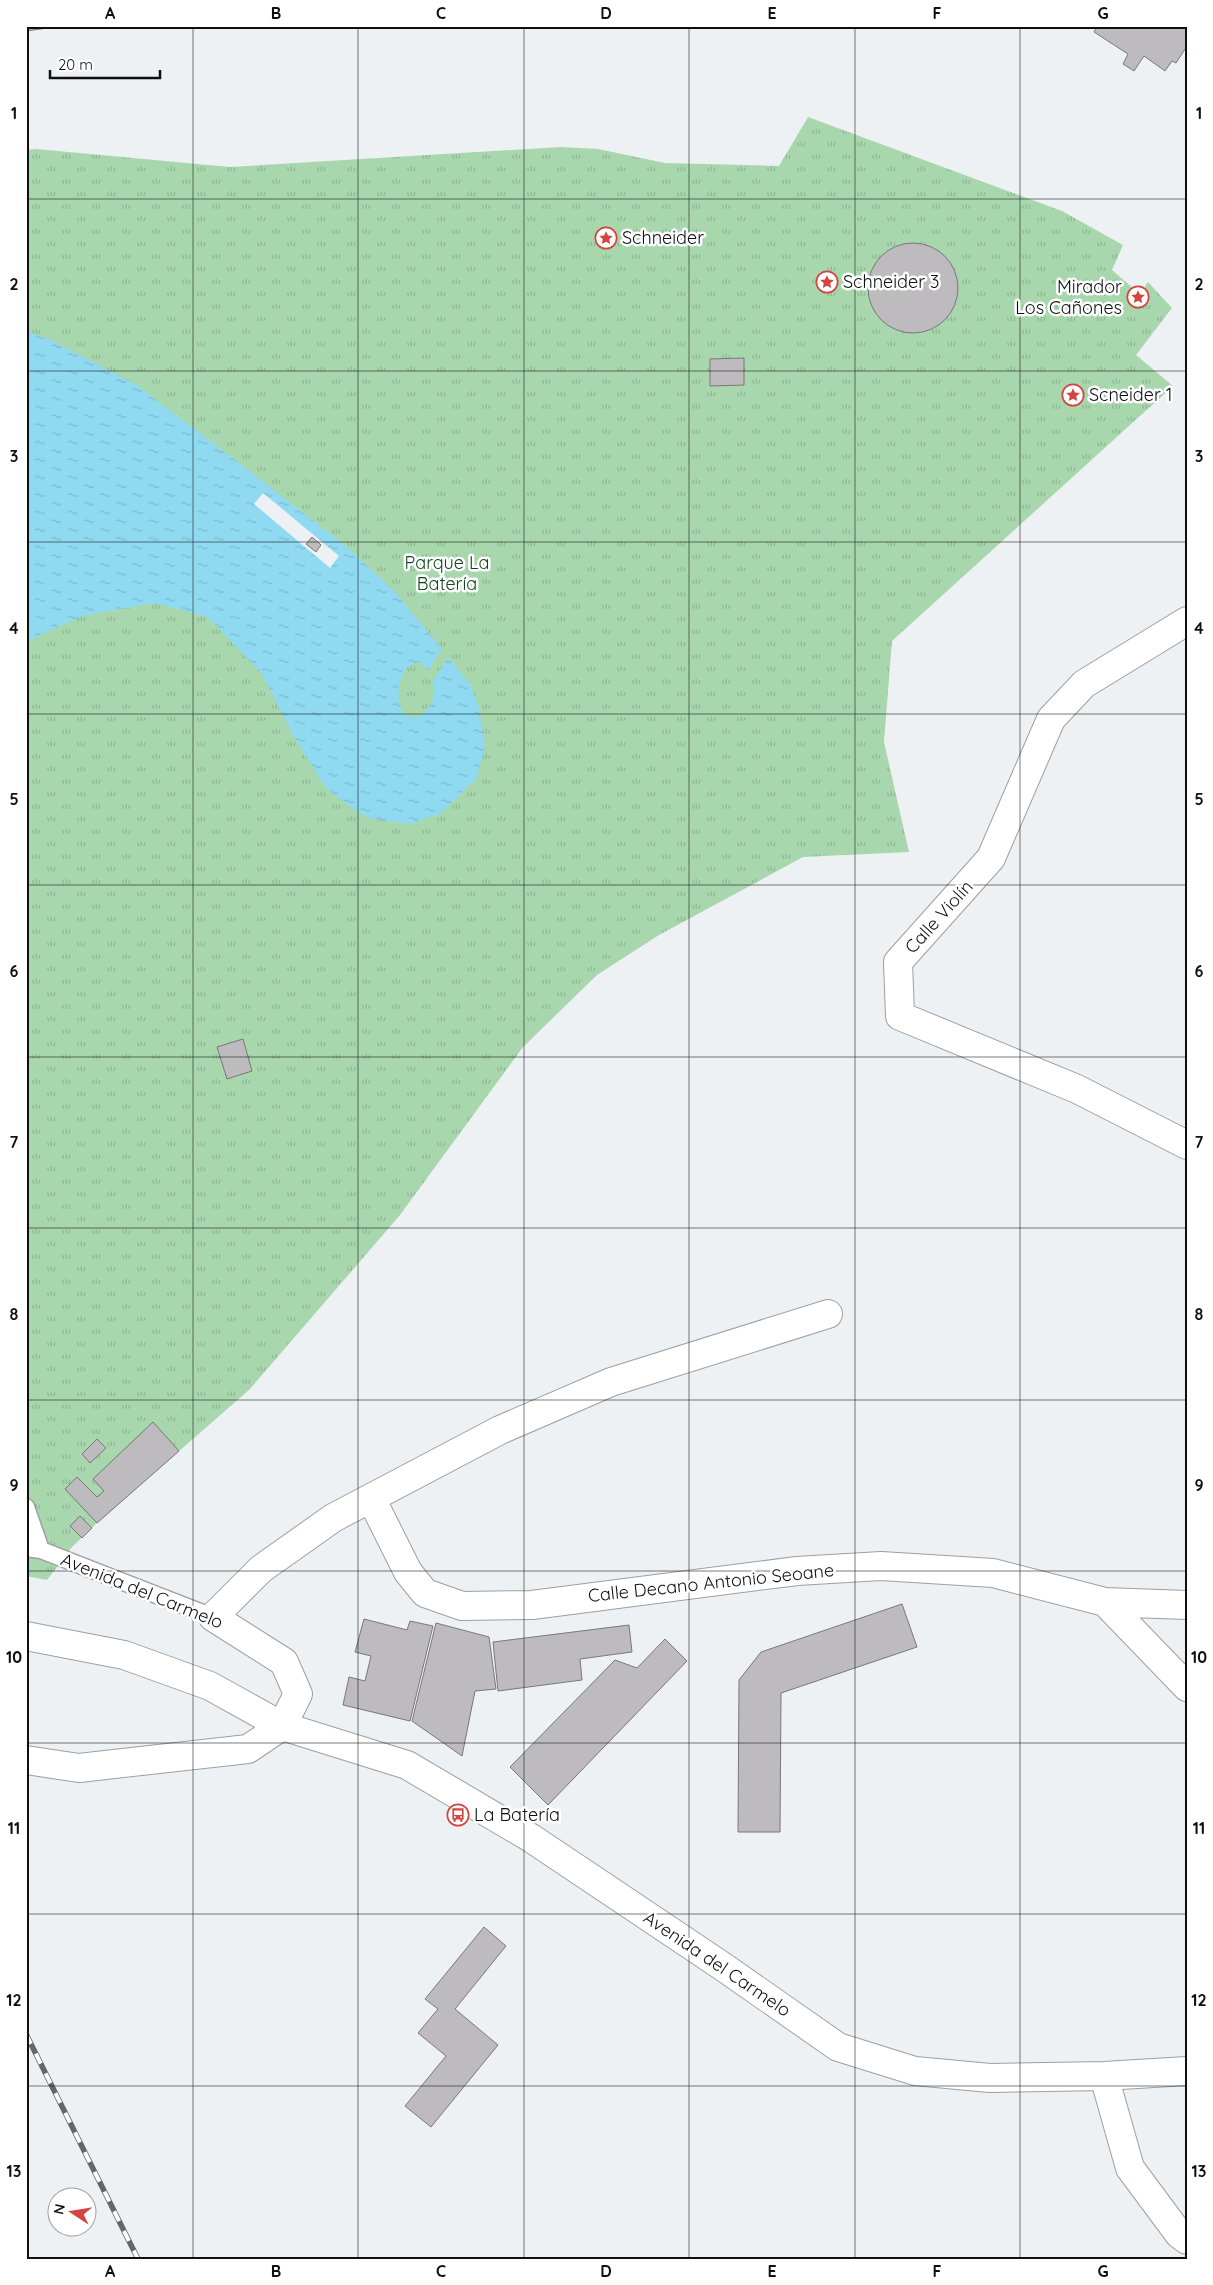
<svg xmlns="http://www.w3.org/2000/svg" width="1213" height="2285" font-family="Quicksand,sans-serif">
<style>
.park{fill:url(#park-tufts)}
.water{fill:url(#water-ripples)}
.pier{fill:#eef1f3}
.building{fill:#bdbbbd;stroke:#797779}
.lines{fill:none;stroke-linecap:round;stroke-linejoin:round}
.lane-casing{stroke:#9d9fa1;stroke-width:19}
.street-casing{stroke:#9d9fa1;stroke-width:30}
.lane{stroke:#fff;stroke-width:16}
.street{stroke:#fff;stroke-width:28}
.rail-casing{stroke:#646667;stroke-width:5.5}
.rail{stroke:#fff;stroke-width:4;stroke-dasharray:11;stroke-linecap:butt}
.grid{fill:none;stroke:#0e0f10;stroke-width:1;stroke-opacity:0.55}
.labels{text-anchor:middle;stroke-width:5;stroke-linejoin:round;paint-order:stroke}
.poi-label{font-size:18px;fill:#0e0f10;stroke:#fff;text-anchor:start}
.park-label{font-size:18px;fill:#0f461c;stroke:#fff}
.street-label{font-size:18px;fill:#0e0f10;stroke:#fff}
.neatline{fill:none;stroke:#0e0f10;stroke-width:2}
.grid-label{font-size:16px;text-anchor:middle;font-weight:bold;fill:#0e0f10}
</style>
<defs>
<pattern id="park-tufts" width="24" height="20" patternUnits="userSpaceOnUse" patternTransform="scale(1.25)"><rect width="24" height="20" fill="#a8d7ad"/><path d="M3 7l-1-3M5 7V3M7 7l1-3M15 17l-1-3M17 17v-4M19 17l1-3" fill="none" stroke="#8fb794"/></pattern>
<pattern id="water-ripples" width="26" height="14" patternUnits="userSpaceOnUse" patternTransform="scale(1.25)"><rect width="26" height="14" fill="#8fdaf1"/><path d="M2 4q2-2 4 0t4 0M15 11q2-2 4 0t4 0" fill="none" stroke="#7abace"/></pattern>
</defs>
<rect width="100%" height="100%" fill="#eef1f3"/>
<!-- park -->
<path class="park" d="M 808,117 L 1062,211 L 1123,245 L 1112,270 L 1140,294 L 1148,282 L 1172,308 L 1136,355 L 1173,386 L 892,641 L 884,742 L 909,852 L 803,857 L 659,935 L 597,975 L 523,1047 L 400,1215 L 250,1389 L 97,1523 L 72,1547 L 47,1580 L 26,1576 L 26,150 L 36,149 L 230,167 L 561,147 L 598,149 L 665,163 L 779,166 Z"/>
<!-- water -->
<path class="water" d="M 26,331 L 51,340 L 135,384 L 226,453 L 347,547 L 395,592 L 442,649 L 428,670 L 419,662 C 396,665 395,699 404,715 L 418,717 C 432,708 436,698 433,681 L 448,657 L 470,684 L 479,707 L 485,747 L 476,779 L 440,814 L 409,824 L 369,818 L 352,808 L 326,788 L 294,737 L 262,674 L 208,617 L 155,603 L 82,616 L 26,642 Z"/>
<!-- pier -->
<path class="pier" d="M 263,493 L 339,556 L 330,568 L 254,504 Z"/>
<!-- building -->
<path class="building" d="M 26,26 L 62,26 L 26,31 Z
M 1097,26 L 1187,26 L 1187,46 L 1176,63 L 1172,61 L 1165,71 L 1144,56 L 1134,71 L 1123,64 L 1128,54 L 1094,32 Z
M868 288a45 45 0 1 1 90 0a45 45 0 1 1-90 0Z
M 744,358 L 744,385 L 710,386 L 710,359 Z
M 312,537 L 321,545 L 316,552 L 306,544 Z
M 243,1039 L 252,1071 L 227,1079 L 217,1047 Z
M 153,1422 L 179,1451 L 97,1523 L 65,1489 L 77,1477 L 97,1497 L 104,1491 L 93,1479 Z
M 97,1439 L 106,1448 L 90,1463 L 82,1454 Z
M 80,1516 L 92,1528 L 82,1538 L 70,1526 Z
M 902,1604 L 917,1647 L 781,1693 L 780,1832 L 738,1832 L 739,1680 L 761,1652 Z
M 364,1619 L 407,1630 L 410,1621 L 433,1626 L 410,1721 L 343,1705 L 349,1677 L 365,1681 L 371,1656 L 355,1652 Z
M 436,1623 L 489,1637 L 496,1689 L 475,1691 L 462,1756 L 412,1721 Z
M 629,1625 L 632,1652 L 580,1659 L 582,1680 L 498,1691 L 493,1642 Z
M 665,1639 L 687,1661 L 548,1805 L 510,1767 L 615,1660 L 637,1668 Z
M 484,1927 L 506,1946 L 455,2009 L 498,2045 L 431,2127 L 405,2106 L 446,2056 L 418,2033 L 438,2009 L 425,1999 Z"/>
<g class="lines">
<!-- lane casing -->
<g class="lane-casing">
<path id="lane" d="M 26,1507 L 41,1550
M 26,1548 L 41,1550 L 213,1617"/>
</g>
<!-- street casing -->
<g class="street-casing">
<path id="street" d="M 1187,621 L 1084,684 L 1051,719 L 991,858 L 898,962 L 900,1016 L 1077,1089 L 1187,1145
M 371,1498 L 408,1572 L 425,1593 L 462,1606 L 532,1605 L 797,1571 L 881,1566 L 993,1573 L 1105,1602 L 1187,1605
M 1105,1602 L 1187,1687
M 26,1636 L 124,1655 L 210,1686 L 282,1726 L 407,1765 L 531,1838 L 722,1966 L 838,2047 L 915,2071 L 990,2078 L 1104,2076 L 1187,2071
M 26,1760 L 79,1768 L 248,1749 L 282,1726 L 298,1694 L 284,1662 L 213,1617 L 261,1569 L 333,1518 L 500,1430 L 611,1382 L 828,1314
M 1104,2076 L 1130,2168 L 1179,2234 L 1187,2240"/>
</g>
<!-- lane -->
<use href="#lane" class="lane"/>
<!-- street -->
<use href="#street" class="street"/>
<!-- rail casing -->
<g class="rail-casing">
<path id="rail" d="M 26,2034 L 138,2259"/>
</g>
<!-- rail -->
<use href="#rail" class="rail"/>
</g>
<!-- grid -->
<path class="grid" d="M 193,26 L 193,2259M 358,26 L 358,2259M 524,26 L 524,2259M 689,26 L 689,2259M 855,26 L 855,2259M 1020,26 L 1020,2259M 26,199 L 1187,199M 26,371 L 1187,371M 26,542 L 1187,542M 26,714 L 1187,714M 26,885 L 1187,885M 26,1057 L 1187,1057M 26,1228 L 1187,1228M 26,1400 L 1187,1400M 26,1571 L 1187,1571M 26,1743 L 1187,1743M 26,1914 L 1187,1914M 26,2086 L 1187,2086"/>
<!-- icons -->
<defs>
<g id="sight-ring" transform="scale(1.125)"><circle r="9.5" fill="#fff" stroke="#d44541" stroke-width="1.5"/><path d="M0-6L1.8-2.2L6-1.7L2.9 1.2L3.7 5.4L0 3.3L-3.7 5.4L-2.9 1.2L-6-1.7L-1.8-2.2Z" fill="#d44541"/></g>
<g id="bus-ring" transform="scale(1.125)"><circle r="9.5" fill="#fff" stroke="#d44541" stroke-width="1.5"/><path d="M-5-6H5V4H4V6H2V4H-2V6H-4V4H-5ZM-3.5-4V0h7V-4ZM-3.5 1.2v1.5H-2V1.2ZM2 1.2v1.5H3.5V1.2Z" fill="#d44541"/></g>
</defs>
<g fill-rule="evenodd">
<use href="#sight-ring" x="606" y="238"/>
<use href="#sight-ring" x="827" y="282"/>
<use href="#sight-ring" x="1138" y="297"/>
<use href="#sight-ring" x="1073" y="395"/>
<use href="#bus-ring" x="458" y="1815"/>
</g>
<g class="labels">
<!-- poi labels -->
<g class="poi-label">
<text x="622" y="244">Schneider</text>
<text x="843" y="288">Schneider 3</text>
<text x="1122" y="293" text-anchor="end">Mirador<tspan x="1122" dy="21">Los Cañones</tspan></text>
<text x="1089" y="401">Scneider 1</text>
<text x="474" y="1821">La Batería</text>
</g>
<!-- park labels -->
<g class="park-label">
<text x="447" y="569">Parque La<tspan x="447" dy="21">Batería</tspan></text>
</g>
<!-- street labels -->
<g class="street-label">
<text transform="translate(939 917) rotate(-48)" y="6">Calle Violín</text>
<text transform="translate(711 1583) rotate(-6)" y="6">Calle Decano Antonio Seoane</text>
<text transform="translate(142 1591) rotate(22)" y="6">Avenida del Carmelo</text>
<text transform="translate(717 1964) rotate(34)" y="6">Avenida del Carmelo</text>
</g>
</g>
<!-- border -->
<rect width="1213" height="2285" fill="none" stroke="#ffffff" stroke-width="55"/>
<!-- north arrow -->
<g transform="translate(72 2212) rotate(282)"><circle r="24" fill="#ffffff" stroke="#9f9f9f"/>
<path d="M0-4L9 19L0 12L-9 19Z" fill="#d44541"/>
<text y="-8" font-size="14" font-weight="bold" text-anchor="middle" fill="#0e0f10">N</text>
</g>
<!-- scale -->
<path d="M50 70v8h110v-8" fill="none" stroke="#0e0f10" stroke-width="2.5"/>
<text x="58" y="70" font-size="15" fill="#0e0f10" stroke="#ffffff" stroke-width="4" paint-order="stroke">20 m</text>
<rect x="28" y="28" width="1158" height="2230" class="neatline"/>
<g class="grid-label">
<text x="110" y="19">A</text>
<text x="276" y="19">B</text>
<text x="441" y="19">C</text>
<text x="606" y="19">D</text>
<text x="772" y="19">E</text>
<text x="937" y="19">F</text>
<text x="1103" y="19">G</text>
<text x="14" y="119">1</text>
<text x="1199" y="119">1</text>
<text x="14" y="290">2</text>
<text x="1199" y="290">2</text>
<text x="14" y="462">3</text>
<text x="1199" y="462">3</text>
<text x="14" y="634">4</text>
<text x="1199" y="634">4</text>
<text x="14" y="805">5</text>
<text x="1199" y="805">5</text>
<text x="14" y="977">6</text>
<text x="1199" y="977">6</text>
<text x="14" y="1148">7</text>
<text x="1199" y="1148">7</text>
<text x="14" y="1320">8</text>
<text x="1199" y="1320">8</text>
<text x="14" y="1491">9</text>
<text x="1199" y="1491">9</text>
<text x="14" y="1663">10</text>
<text x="1199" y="1663">10</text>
<text x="14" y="1834">11</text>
<text x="1199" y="1834">11</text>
<text x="14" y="2006">12</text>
<text x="1199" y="2006">12</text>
<text x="14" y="2177">13</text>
<text x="1199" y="2177">13</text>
<text x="110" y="2277">A</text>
<text x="276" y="2277">B</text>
<text x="441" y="2277">C</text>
<text x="606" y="2277">D</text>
<text x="772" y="2277">E</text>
<text x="937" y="2277">F</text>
<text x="1103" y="2277">G</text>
</g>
</svg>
